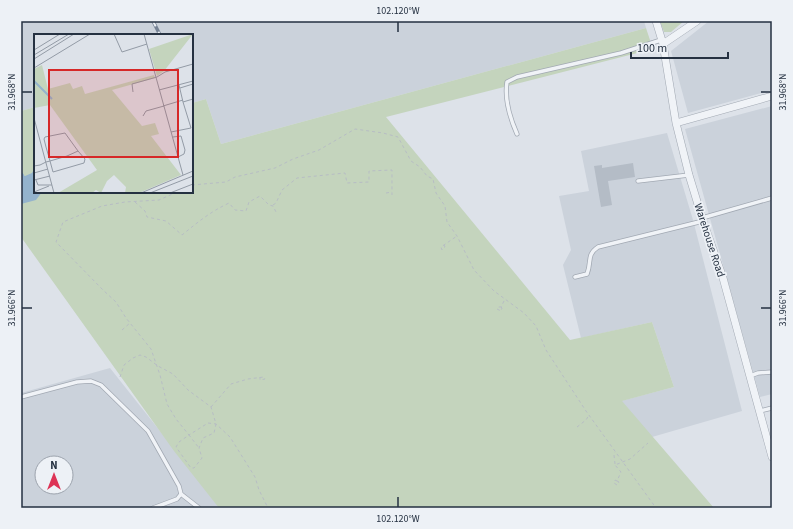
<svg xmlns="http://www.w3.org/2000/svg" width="793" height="529" font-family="'Source Sans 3',sans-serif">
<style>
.built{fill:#cbd2db;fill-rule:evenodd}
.green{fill:#c4d4bd}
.water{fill:#94b3cd}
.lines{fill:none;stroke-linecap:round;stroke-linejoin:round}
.stream{stroke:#94b3cd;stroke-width:2}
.building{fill:#b4bcc6}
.service-casing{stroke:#a2a9b3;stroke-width:5}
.minor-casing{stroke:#a2a9b3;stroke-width:8}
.path{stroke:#b7bdc4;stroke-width:1;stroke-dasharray:3 3;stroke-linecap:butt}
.service{stroke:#f0f3f7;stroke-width:3.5}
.minor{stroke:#f0f3f7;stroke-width:7}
.rail-casing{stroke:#758294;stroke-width:3.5}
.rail{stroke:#edf1f6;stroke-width:2;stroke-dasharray:6;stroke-linecap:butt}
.ticks{fill:none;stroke:#253141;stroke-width:1.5}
.labels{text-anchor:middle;stroke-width:3.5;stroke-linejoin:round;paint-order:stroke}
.street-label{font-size:11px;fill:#253141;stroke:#edf1f6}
.inset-river{fill:none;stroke:#94b3cd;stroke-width:2}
.inset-road{fill:none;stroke:#939ba6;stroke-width:1}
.view{fill:#d62828;fill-opacity:0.15;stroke:#d62828;stroke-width:2}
.inset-edge{fill:none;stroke:#253141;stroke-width:2}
.neatline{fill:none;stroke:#253141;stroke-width:1.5}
.ticks-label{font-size:10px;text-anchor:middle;fill:#253141}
</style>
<rect width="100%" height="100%" fill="#dde2e9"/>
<!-- built -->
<path class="built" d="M 21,21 L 644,21 L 646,28 L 221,144 L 206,99 L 192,103 L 192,35 L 35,35 L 35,107 L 21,111 Z
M 709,21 L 772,21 L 772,90 L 688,113 L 671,51 Z
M 772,106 L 772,394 L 760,397 L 685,129 Z
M 667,133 L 693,220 L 742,411 L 652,437 L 621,401 L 674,387 L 652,322 L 581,338 L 563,265 L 571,250 L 559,196 L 589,191 L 581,151 Z
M 110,368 L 221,508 L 21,508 L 21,393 ZM 42,463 L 66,463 L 66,487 L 42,487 Z"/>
<!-- green -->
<path class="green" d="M 660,21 L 684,21 L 671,32 L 664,32 Z
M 646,28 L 653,49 L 386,117 L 570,340 L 652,322 L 674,387 L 622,401 L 714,508 L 219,508 L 174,451 L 21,237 L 21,111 L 35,107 L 35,192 L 192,192 L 192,103 L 206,99 L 221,144 Z"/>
<!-- water -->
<path class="water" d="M 35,167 L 35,192 L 42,192 L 36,200 L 21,204 L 21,174 L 25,176 L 32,173 Z"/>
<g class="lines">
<!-- stream -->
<path class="stream" d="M 21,173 L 23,175"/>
</g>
<!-- building -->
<path class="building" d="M 633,163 L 635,177 L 608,181 L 612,205 L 601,207 L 594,166 L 602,165 L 602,168 Z"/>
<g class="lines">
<!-- service casing -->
<g class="service-casing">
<path id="service" d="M 517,134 C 510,118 504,100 507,82 L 517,77 L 621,53 L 661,40
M 638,181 L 689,175
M 702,218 L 772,198
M 575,277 L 587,274 C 592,262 586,255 598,247 L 703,221
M 750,376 L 758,373 L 772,372
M 21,397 L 77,382 L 91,381 L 101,385 L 148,431 L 179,486 L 181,494 L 199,508
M 760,411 L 772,408
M 153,508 L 177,499 L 181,494"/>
</g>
<!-- minor casing -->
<g class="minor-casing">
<path id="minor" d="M 656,21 L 663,44 L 676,123 L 689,175 L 703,221 L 723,278 L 772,457
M 663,44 L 697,21
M 676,123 L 772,96"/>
</g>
<!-- path -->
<path class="path" d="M 192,185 L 226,182 L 235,177 L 275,168 L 293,159 L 319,150 L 355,129 L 383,133 L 398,137 L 411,161 L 420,167 L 427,176 L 433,179 L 436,193 L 445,206 L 447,222 L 457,236 L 474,270 L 494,291 L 524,313 L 536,326 L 546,350 L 586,411 L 656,508
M 177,192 L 159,200 L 125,202 L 102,206 L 63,222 L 56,242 L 103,290 L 116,302 L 126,318 L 151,349 L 160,375 L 167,404 L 176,419 L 189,435 L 208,423 L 216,424 L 230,437 L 255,477 L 259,490 L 268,508
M 386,193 L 392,192
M 135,202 L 145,211 L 147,217 L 166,221 L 182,235 C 198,222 210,212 229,203 L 235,210 L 246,211 L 249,202 L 260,196 L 269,205 L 273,206 L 276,212
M 273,205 L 276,203 L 282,190 L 297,178 L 345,173 L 347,183 L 369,182 L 369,171 L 392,170 L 392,195
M 444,245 L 445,247 L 442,250 L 441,247 L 457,236
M 501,307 L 502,308 L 501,311 L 497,309 L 498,307 L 501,307 L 505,299
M 122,330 L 130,323
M 120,377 L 124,365 L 133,358 L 140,355 L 146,357 L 158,366 L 173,374 L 188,390 L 211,407 L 216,424 L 214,433 L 203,438 L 199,448 L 202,458 L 194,468 L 191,468 L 176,447 L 179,442 L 189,435 L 199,448
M 211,407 L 231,384 L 248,379 L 264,377 L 265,379 L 260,380 L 260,377
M 577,427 L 586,420 L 589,415
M 615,464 L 614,455 L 615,452
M 617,481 L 619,482 L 617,485 L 614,483 L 615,480 L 617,481 L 621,472 L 615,465 L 630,459 L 648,443"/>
<!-- service -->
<use href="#service" class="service"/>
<!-- minor -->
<use href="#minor" class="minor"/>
<!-- rail casing -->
<g class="rail-casing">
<path id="rail" d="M 153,21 L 160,35"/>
</g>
<!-- rail -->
<use href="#rail" class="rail"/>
</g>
<!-- ticks -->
<path class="ticks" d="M 398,22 L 398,32M 22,92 L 32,92M 761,92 L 771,92M 22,308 L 32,308M 761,308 L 771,308M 398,497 L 398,507"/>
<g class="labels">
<!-- street labels -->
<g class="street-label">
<text transform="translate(710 240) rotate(72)" y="4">Warehouse Road</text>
</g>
</g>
<!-- overview -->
<g transform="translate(34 34)">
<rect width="159" height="159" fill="#dde2e9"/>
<path d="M 159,0 L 130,37 L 123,42 L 115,15 ZM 8,31 L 14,55 L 36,49 L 39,55 L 48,52 L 51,60 L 120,41 L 121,44 L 78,56 L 108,92 L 121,89 L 125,100 L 117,102 L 147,141 L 105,159 L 91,159 L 92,153 L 80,141 L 73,147 L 67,159 L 62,156 L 58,159 L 24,159 L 63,136 L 16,71 L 0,74 L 0,35 Z" fill="#c4d4bd"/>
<path class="inset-river" d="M 0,47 L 18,65"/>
<path class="inset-road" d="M 80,0 L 88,18 L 113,10M 110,0 L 149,141M 0,16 L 26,0M 0,21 L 35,0M 0,25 L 40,0M 0,34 L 56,0M 123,43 L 131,38 L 159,30M 145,51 L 149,68 L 159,65M 146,54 L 159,50M 125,56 L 159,47M 99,58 L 98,50 L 123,43M 129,72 L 149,66M 109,82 L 112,77 L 130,72M 0,84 L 20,159M 137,98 L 157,94 L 149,68M 139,103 L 147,102 L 151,116 L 150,120 L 144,123M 0,132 L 6,131 L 12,128 L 16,127 L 33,122 L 44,117 L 31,99 L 11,103 L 10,105 L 12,113 L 16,127 L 19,138 L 50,129 L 51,125 L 44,117M 0,139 L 14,135M 0,146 L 16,142M 2,146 L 4,151 L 18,151M 0,158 L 15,152M 107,159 L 159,137M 116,159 L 159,142M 136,159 L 159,150"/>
<path class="view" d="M 15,36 L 144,36 L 144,123 L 15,123 Z"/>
<rect width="159" height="159" class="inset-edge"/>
</g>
<!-- border -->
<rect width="793" height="529" fill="none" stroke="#edf1f6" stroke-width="44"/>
<!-- north arrow -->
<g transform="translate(54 475)"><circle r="19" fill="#edf1f6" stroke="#9da4ae"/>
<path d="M0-3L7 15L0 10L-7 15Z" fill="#dd3356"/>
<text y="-6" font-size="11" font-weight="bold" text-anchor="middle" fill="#253141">N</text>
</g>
<!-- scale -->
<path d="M631 52v6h97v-6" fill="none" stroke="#253141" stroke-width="2"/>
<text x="637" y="52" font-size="12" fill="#253141" stroke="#edf1f6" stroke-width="3" paint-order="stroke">100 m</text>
<rect x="22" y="22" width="749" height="485" class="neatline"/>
<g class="ticks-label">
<text x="398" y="14">102.120°W</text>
<text transform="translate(11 92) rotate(-90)" y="4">31.968°N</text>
<text transform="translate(782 92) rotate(-90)" y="4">31.968°N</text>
<text transform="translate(11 308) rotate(-90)" y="4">31.966°N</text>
<text transform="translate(782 308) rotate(-90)" y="4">31.966°N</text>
<text x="398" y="522">102.120°W</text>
</g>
</svg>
